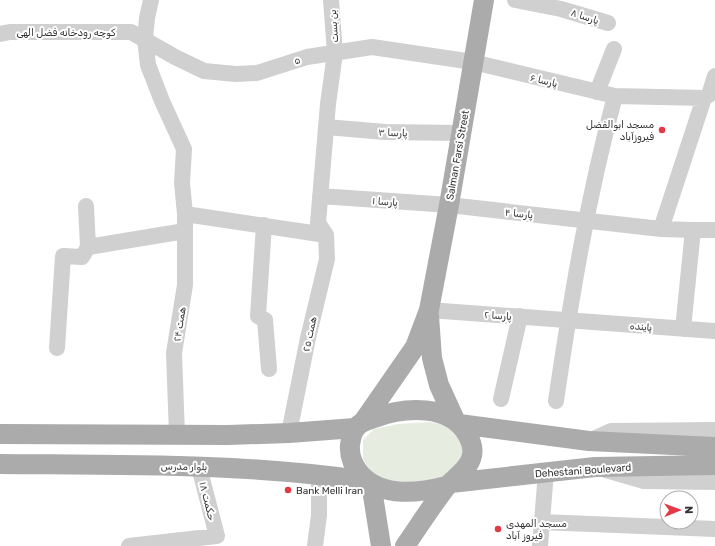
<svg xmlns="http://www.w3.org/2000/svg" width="715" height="546" font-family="Rubik,'Noto Sans Arabic',sans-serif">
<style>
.green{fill:#e6ecdf}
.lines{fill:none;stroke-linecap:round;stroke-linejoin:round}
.minor{stroke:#d0d0d0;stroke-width:16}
.major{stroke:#ababab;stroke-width:20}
.poi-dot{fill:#e63946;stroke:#fff;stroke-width:1.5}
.labels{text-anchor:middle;stroke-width:4;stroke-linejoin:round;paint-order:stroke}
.street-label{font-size:10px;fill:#333;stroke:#fff}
.poi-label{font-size:10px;fill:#333;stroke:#fff;text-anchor:start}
</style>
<rect width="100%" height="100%" fill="#fff"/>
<!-- green -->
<path class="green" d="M 429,422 L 453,427 L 466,455 L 452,470 L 434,483 L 396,485 L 371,472 L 363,459 L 363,440 L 374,429 L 398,424 Z"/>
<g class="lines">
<!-- minor -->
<path class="minor" d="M 151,0 L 147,18 L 145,39 L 148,65 L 162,101 L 184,149 L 182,183 L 185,214 L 185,285 L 174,353 L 177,435
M 515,0 L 561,9 L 608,23
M 0,34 L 10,32 L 131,32 L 175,57 L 204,71 L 236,74 L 257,73 L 307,57 L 372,47 L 473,62 L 615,96 L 704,98
M 597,92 L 614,49
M 704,98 L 709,95 L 715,76
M 326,127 L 385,132 L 461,133
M 320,196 L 449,205 L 661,229 L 704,98
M 86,206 L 88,247 L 185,231
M 185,214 L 326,235
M 264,225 L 258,316 L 265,320 L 269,369
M 661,229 L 693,230 L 683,329
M 693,230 L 715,230
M 326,235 L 318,223 L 328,104 L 335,53 L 331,0
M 429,310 L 715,331
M 57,348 L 63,256 L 82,257 L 88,247
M 501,399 L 520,316
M 556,401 C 571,298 588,196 615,96
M 289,433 L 308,338 L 327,259 L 326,235
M 589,441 L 611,431 L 715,430
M 606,470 L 644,481 L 715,482
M 541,522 L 715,529
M 129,546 L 217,536 L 199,467
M 315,546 L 319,515 L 319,474
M 540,546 L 546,472"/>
<!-- major -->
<path class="major" d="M 429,316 L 432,358 L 439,385 L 455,420
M 363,422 L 415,347 L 429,310 L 449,205 L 484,0
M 459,424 L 589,441 L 715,447
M 0,434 L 228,435 L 289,433 L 355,428
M 0,464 C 123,465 246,463 367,481
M 371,483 L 381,546
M 451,483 L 595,467 L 715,465
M 405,546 C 419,526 432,505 447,486 C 455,478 467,470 471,459 C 474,451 472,443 468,436 C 451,403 404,407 374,418 C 368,420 360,422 356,428 C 352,432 351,439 350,445 C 349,457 353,466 361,475 C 383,498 419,493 447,486"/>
</g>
<!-- markers -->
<g class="poi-dot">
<circle cx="662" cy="130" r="4"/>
<circle cx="288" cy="490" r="4"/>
<circle cx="498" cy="529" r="4"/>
</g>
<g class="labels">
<!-- street labels -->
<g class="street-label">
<text transform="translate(585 16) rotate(18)" y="4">پارسا ۸</text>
<text transform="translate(333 26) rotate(-94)" y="4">بن بست</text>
<text x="66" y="36">کوچه رودخانه فضل الهی</text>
<text transform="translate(297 60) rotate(-18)" y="4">۵</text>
<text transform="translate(544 80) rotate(13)" y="4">پارسا ۶</text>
<text transform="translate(393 132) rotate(2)" y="4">پارسا ۳</text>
<text transform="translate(457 155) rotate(-80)" y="4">Salman Farsi Street</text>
<text transform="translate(385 201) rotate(4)" y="4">پارسا ۱</text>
<text transform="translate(519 213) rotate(6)" y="4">پارسا ۴</text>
<text transform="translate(498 315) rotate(4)" y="4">پارسا ۲</text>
<text transform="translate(179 324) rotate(-81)" y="4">همت ۲۴</text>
<text transform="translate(641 326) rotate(4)" y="4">پاینده</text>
<text transform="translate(309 334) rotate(-78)" y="4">همت ۲۵</text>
<text transform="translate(184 466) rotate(1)" y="4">بلوار مدرس</text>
<text transform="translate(583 470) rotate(-4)" y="4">Dehestani Boulevard</text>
<text transform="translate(208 501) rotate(76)" y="4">حکمت ۱۸</text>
</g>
<!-- poi labels -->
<g class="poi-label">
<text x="654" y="128" text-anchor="end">مسجد ابوالفضل<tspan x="654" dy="12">فیروزآباد</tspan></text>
<text x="296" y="494">Bank Melli Iran</text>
<text x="506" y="527">مسجد المهدی<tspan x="506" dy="12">فیروز آباد</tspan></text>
</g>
</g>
<!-- north arrow -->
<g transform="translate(679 510) rotate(89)"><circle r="19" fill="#ffffff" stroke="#adadad"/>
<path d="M0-3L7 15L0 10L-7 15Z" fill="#e63946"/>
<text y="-6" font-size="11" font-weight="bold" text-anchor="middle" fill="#333333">N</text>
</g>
</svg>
